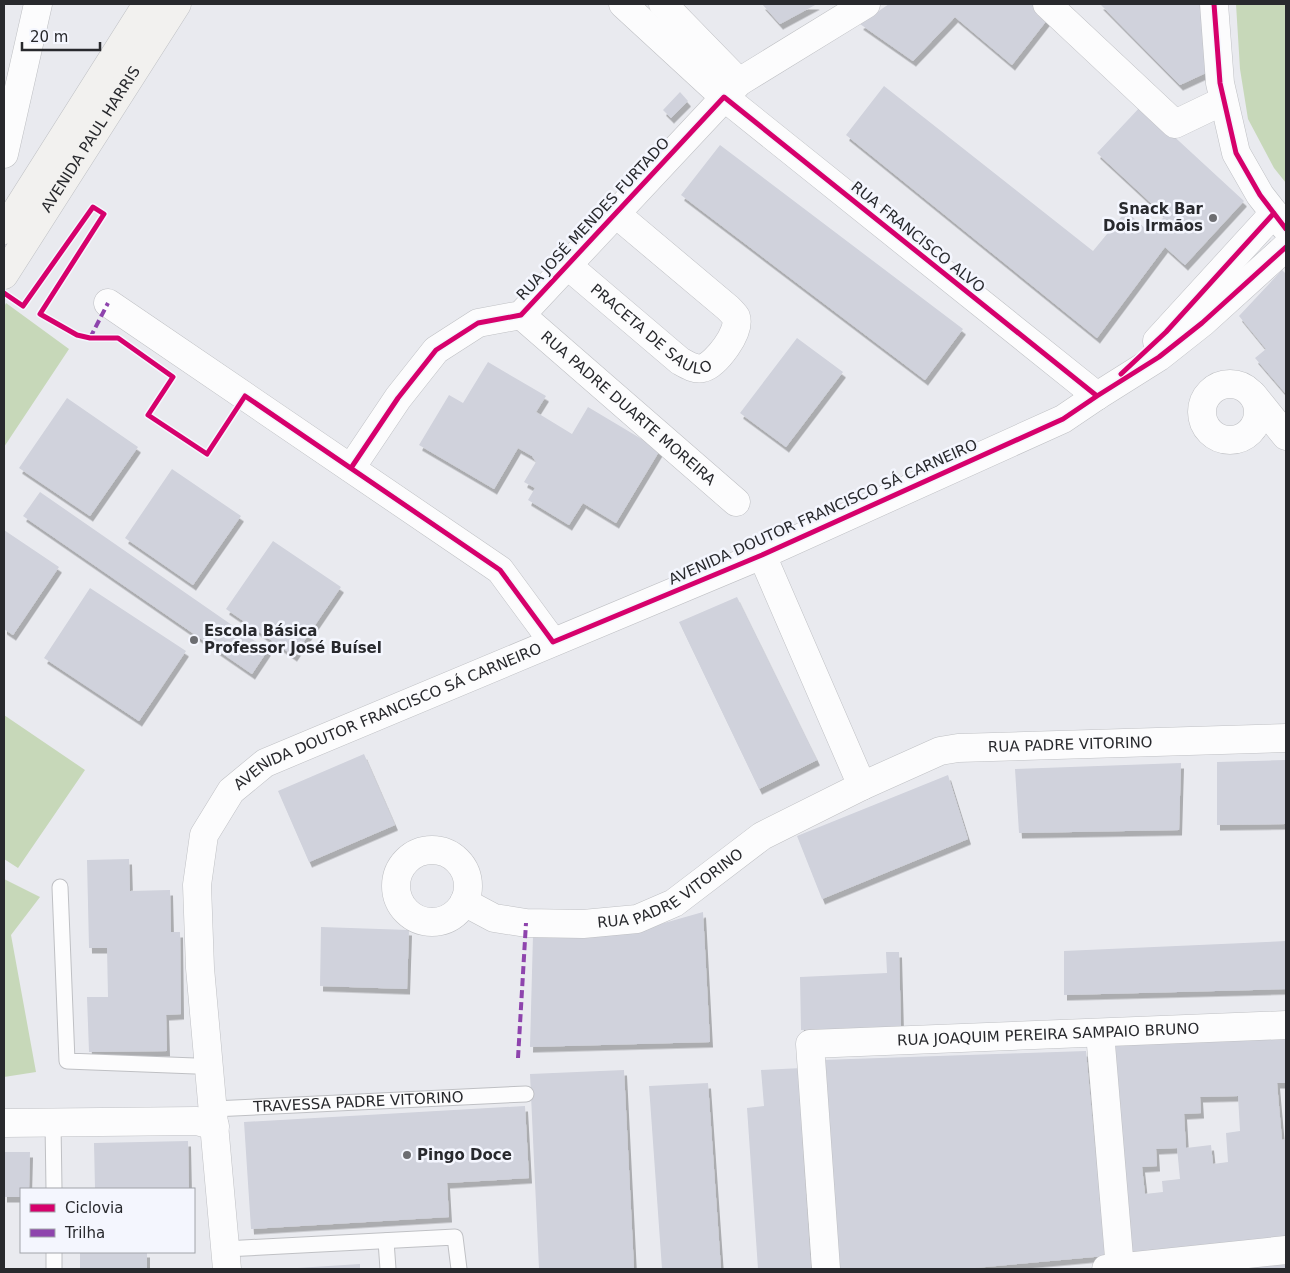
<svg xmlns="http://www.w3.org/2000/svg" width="1290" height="1273" font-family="'DejaVu Sans',sans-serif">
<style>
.green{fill:#c7d8b9}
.building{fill:#d0d2dc;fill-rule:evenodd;filter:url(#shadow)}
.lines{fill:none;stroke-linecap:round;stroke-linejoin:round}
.service-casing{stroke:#bfc0c4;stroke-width:17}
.minor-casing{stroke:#bfc0c4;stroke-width:29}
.tertiary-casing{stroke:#bfc0c4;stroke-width:29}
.secondary-casing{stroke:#bfc0c4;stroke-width:29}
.service{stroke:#fcfcfd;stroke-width:15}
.minor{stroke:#fcfcfd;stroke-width:28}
.tertiary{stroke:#fcfcfd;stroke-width:28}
.secondary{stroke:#f2f1ef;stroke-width:28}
.quiet{stroke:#8e44ad;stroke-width:4;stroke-dasharray:8 4;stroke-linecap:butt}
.cycleway-casing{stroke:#f4f6fe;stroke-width:8}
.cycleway{stroke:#d6006c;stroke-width:5}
.poi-dot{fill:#6c6d71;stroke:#f4f6fe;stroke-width:2}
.labels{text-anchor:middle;stroke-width:5;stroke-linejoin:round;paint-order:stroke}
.street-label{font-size:15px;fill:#28292d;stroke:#f4f6fe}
.poi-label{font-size:15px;font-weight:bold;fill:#28292d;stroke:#f4f6fe;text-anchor:start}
</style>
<defs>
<filter id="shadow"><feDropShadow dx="3" dy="5.5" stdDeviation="0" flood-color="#0004"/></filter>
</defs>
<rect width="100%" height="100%" fill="#e9eaef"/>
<!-- green -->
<path class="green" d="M 1236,4 L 1286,4 L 1286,183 L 1274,168 L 1248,119 L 1240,69 Z
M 6,303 L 69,349 L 4,447 L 4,307 Z
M 4,715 L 85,770 L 18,868 L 4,859 Z
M 4,879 L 40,897 L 11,935 L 36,1072 L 4,1077 Z"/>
<!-- building -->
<path class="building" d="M 762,4 L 817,4 L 780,24 Z
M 889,4 L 1039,4 L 1051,15 L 1012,65 L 955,17 L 913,61 L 860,24 Z
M 1100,4 L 1202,4 L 1208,72 L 1180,85 Z
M 884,86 L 1093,251 L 1126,211 L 1149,232 L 1165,216 L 1097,153 L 1141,106 L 1244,201 L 1185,265 L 1165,247 L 1097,338 L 846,135 Z
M 680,92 L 688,101 L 671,118 L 663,110 Z
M 720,145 L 963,329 L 925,380 L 681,195 Z
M 1282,270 L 1286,274 L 1286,394 L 1255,358 L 1266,349 L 1239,316 Z
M 797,338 L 843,372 L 786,447 L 740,413 Z
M 488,362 L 546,396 L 536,412 L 572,434 L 588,407 L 660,450 L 616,523 L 583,503 L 569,525 L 528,500 L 535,488 L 524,482 L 536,462 L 532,456 L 518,448 L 494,489 L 419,445 L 449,395 L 463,403 Z
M 67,398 L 138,447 L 90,516 L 19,468 Z
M 172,469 L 241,516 L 193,585 L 125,538 Z
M 40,492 L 268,650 L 252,674 L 23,516 Z
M 4,530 L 59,567 L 13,635 L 4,629 Z
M 273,541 L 341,587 L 294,656 L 226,609 Z
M 90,588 L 186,651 L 139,721 L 44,658 Z
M 737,597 L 817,760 L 759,789 L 679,622 Z
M 364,754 L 395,825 L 309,862 L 278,791 Z
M 1286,760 L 1286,824 L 1217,825 L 1217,762 Z
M 1181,763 L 1179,830 L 1019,833 L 1015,769 Z
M 948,775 L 968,839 L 822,899 L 797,836 Z
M 129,859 L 130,891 L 170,890 L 171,932 L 180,932 L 181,1014 L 166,1015 L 167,1051 L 89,1052 L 87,997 L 108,997 L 107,948 L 89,948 L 87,860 Z
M 703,912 L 710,1042 L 530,1047 L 533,935 L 636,931 Z
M 321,927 L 409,930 L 407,989 L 320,986 Z
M 1286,941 L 1286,989 L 1064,995 L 1064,951 Z
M 886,952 L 899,952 L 901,1027 L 801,1030 L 800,977 L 887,973 Z
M 1286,1028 L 1286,1083 L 1277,1083 L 1282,1140 L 1286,1139 L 1286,1242 L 1128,1258 L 1113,1034 ZM 1238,1096 L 1240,1131 L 1226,1133 L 1228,1162 L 1213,1164 L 1211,1145 L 1186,1148 L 1184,1114 L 1201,1113 L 1200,1097 ZM 1177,1148 L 1180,1179 L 1162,1181 L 1163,1192 L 1145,1194 L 1142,1167 L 1157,1166 L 1156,1149 Z
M 1086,1051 L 1105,1256 L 964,1269 L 840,1269 L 822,1060 Z
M 802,1068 L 807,1137 L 802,1137 L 811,1269 L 758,1269 L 747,1108 L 764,1106 L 761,1070 Z
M 624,1070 L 634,1269 L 539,1269 L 530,1074 Z
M 708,1083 L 721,1269 L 662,1269 L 649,1086 Z
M 525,1106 L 529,1178 L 447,1183 L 449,1217 L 251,1229 L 244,1122 Z
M 188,1141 L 189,1189 L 95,1189 L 94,1143 Z
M 4,1152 L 30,1152 L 29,1189 L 21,1189 L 21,1197 L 4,1197 Z
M 80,1252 L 147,1252 L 147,1269 L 80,1269 Z
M 1286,1260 L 1286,1269 L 1204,1269 Z
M 360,1264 L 360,1269 L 297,1269 L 297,1268 Z"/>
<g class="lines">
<!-- service casing -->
<g class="service-casing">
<g id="service">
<path d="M 60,887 L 67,1061 L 195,1066"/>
<path id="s1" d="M 208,1113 L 213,1109 L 526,1094"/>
<path d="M 53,1123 L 54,1189"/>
<path d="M 386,1241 L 388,1269"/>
<path d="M 225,1249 L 455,1237 L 459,1269"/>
<path d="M 54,1252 L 54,1269"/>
</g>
</g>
<!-- minor casing -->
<g class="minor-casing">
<g id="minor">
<path d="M 623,4 L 724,97 L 1097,396"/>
<path d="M 663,4 L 739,82"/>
<path d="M 1047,4 L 1175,124 L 1223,101"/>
<path d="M 4,154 L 38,4"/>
<path id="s2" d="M 567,265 L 680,361 C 687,365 695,370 703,368 C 716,364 741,332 736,317 C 734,314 730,310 728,308 L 615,213"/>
<path d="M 108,303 L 500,570 L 553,642"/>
<path id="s3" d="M 521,315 L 736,502"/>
<circle cx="1230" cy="412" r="28"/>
<path d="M 1253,395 L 1286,436"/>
<path d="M 351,468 L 398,398 L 436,350 L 478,323 L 521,315 L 739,82 L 866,4"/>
<path id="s4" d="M 862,786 L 940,751 L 958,748 L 1286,738"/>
<circle cx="432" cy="886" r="36"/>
<path id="s5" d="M 464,902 L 494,918 L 526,923 L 583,924 L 637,919 L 674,903 L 762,836 L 862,786 L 762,555"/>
<path d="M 1100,1033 L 1120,1269"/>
<path id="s6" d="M 826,1269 L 810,1044 L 1286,1025"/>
<path d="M 1106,1269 L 1286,1250"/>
</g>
</g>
<!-- tertiary casing -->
<g class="tertiary-casing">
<g id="tertiary">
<path d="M 1214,4 L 1220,83 L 1236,153 L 1260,195 L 1285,227"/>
<path d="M 1157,341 L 1274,213"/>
<path d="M 4,1123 L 197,1121 L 215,1126"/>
<path id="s7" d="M 227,1269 L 200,968 L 197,885 L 204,835 L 231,791 L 265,763 L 762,555 L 1063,419 L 1097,396 L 1159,357 L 1202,323 L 1286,247"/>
</g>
</g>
<!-- secondary casing -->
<g class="secondary-casing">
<g id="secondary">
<path d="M 4,230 L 147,4"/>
<path id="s8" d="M 4,275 L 177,4"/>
</g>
</g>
<!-- service -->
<use href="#service" class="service"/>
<!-- minor -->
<use href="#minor" class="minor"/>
<!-- tertiary -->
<use href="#tertiary" class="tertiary"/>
<!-- secondary -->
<use href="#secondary" class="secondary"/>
<!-- quiet -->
<path class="quiet" d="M 90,338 L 108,303
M 518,1058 L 526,923"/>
<!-- cycleway casing -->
<g class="cycleway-casing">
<path id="cycleway" d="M 1214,4 L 1220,83 L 1236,153 L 1260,195 L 1286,229
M 4,293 L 23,306 L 93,207 L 104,214 L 40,314 L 77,335 L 90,338 L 118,338 L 173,377 L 148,415 L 207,454 L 245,396 L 500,570 L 553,642 L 762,555 L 1063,419 L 1097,396 L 1159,357 L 1202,323 L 1286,247
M 1121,374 L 1166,332 L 1274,213
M 351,468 L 398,398 L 436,350 L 478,323 L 521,315 L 724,97 L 1097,396"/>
</g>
<!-- cycleway -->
<use href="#cycleway" class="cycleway"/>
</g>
<!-- markers -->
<g class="poi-dot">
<circle cx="1213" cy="218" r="5"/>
<circle cx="194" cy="640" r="5"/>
<circle cx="407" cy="1155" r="5"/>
</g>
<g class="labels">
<!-- street labels -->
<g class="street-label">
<text dy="5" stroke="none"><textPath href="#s8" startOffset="161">AVENIDA PAUL HARRIS</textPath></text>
<text transform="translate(593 219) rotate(-47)" y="5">RUA JOSÉ MENDES FURTADO</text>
<text transform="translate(918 237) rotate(39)" y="5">RUA FRANCISCO ALVO</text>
<text dy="5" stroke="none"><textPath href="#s2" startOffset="108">PRACETA DE SAULO</textPath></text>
<text dy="5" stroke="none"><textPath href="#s3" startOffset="142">RUA PADRE DUARTE MOREIRA</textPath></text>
<text transform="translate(823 512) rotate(-24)" y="5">AVENIDA DOUTOR FRANCISCO SÁ CARNEIRO</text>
<text dy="5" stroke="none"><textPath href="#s7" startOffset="662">AVENIDA DOUTOR FRANCISCO SÁ CARNEIRO</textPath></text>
<text dy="5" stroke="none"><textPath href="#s4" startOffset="216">RUA PADRE VITORINO</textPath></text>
<text dy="5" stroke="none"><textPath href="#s5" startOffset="220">RUA PADRE VITORINO</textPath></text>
<text dy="5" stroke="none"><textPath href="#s6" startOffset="464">RUA JOAQUIM PEREIRA SAMPAIO BRUNO</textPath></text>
<text dy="5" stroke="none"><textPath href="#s1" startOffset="152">TRAVESSA PADRE VITORINO</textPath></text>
</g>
<!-- poi labels -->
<g class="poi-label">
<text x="1203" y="214" text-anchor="end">Snack Bar<tspan x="1203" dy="17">Dois Irmãos</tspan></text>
<text x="204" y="636">Escola Básica<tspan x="204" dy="17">Professor José Buísel</tspan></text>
<text x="417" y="1160">Pingo Doce</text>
</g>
</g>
<!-- border -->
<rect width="1290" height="1273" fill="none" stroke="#28292d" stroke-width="10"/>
<!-- legend -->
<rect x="20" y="1188" width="175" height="65" fill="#f4f6fe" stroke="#a2a4aa"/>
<rect x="30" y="1204" width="25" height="8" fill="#d6006c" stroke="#a2a4aa"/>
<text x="65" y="1213" font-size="15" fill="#28292d">Ciclovia</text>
<rect x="30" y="1229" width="25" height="8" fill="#8e44ad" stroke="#a2a4aa"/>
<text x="65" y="1238" font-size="15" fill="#28292d">Trilha</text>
<!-- scale -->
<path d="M22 42v8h78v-8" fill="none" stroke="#28292d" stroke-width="2.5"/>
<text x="30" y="42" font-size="15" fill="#28292d" stroke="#f4f6fe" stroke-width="4" paint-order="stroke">20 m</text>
</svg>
